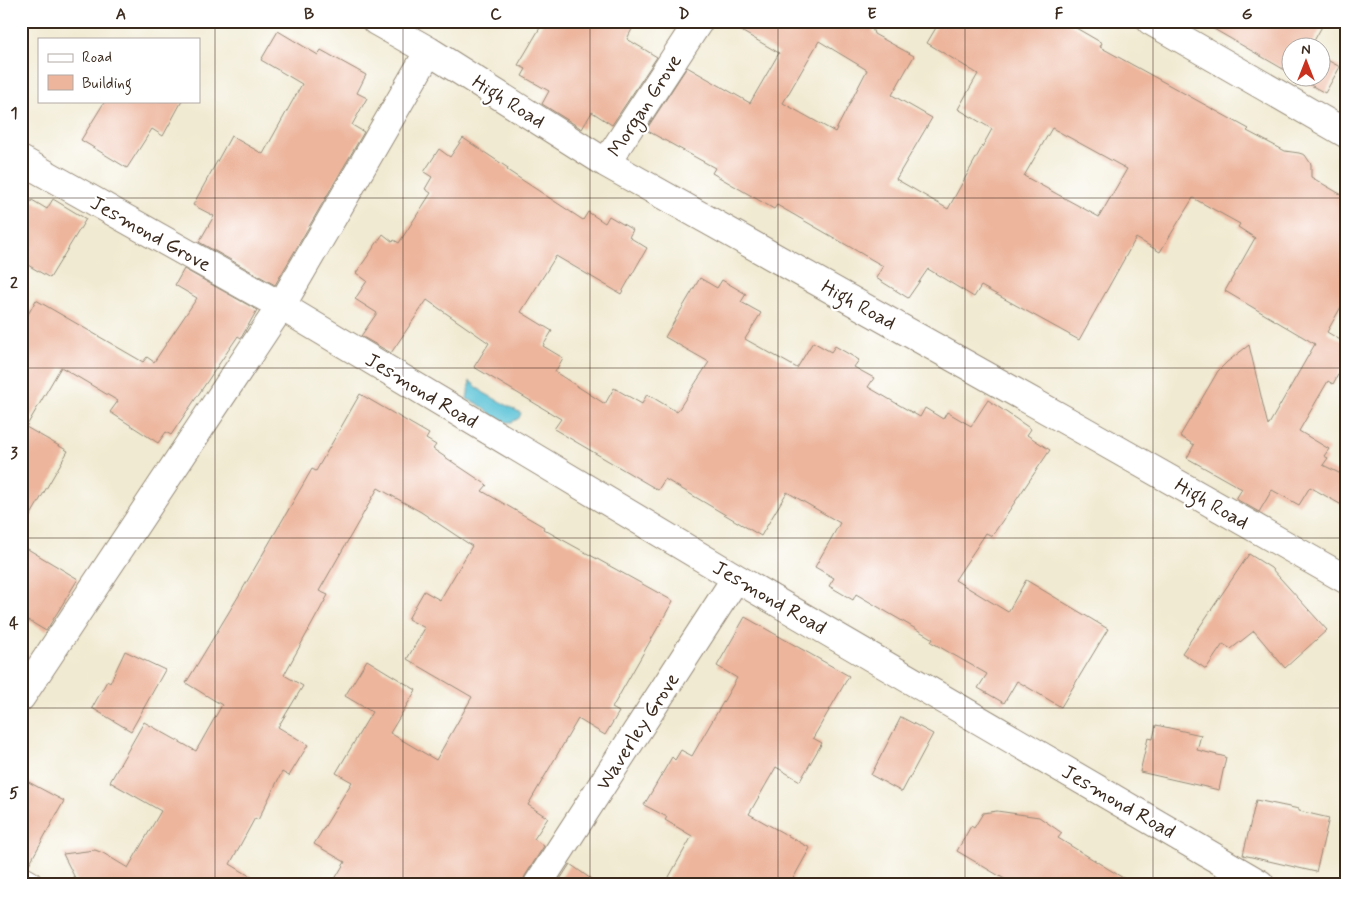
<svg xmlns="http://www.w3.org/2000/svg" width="1368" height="905" font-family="Mynerve,sans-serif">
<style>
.water{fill:#5ac3d7;stroke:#4a767a}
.building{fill:#edb59c;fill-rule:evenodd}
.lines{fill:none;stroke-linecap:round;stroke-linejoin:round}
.street-casing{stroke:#968a78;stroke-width:30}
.street{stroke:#fff;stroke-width:28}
.grid{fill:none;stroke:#3b2a1e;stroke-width:1;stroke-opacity:0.55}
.labels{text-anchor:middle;stroke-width:4.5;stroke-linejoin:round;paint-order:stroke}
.street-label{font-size:20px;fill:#3b2a1e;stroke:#fff}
.neatline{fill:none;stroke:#3b2a1e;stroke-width:2}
.grid-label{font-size:16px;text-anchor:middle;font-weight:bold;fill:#3b2a1e}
</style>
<rect width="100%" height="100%" fill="#fff"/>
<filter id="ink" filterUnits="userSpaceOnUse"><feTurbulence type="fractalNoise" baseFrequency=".02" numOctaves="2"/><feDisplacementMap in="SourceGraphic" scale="10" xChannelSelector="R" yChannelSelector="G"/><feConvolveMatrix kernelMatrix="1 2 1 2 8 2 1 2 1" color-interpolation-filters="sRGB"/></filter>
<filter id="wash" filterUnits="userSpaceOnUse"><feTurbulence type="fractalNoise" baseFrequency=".0096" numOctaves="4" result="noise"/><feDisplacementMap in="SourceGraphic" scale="20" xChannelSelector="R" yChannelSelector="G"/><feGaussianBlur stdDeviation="1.12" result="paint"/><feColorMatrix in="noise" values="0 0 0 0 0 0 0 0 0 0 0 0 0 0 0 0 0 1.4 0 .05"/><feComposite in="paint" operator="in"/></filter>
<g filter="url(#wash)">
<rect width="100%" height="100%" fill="#f1ead2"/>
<!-- water -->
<path class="water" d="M 470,381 L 484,393 L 521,413 L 519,418 L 512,422 L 506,422 L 499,420 L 477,403 L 467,399 Z"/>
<g id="blocks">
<!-- building -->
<path class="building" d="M 544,21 L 636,21 L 627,39 L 657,57 L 612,125 L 592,112 L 582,129 L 542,104 L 549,91 L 522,76 L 526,69 L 518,65 Z
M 724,21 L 870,21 L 874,34 L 914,56 L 892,95 L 932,118 L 896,179 L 948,209 L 992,129 L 958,109 L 978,74 L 927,43 L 940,21 L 1064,21 L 1102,43 L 1100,47 L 1249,129 L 1247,131 L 1285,151 L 1299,153 L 1305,155 L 1311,164 L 1311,177 L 1347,198 L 1347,296 L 1327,332 L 1347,344 L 1347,358 L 1333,384 L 1328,381 L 1299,431 L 1329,449 L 1324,456 L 1328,458 L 1323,465 L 1347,477 L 1347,508 L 1310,487 L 1299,505 L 1272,490 L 1259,512 L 1236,499 L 1242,489 L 1187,458 L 1194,445 L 1180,436 L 1218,371 L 1227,362 L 1249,345 L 1268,426 L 1315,344 L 1225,291 L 1255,238 L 1238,227 L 1240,224 L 1193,198 L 1160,252 L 1136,238 L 1079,340 L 981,286 L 974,297 L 928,269 L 908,298 L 876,278 L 883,266 L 777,205 L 774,209 L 712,173 L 715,168 L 646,130 L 687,67 L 750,103 L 779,53 ZM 819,41 L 867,70 L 835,132 L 783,103 ZM 1052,128 L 1127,169 L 1099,217 L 1024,176 Z
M 1200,21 L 1325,21 L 1310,48 L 1290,48 L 1290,73 Z
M 278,31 L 318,55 L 321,50 L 366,75 L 357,93 L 367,98 L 352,125 L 364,132 L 275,285 L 199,242 L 214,216 L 193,205 L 231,136 L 263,154 L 302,84 L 261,60 Z
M 1320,56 L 1340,67 L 1325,93 L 1298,78 L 1320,78 Z
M 105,101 L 182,101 L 163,136 L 152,129 L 127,168 L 81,140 Z
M 463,138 L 508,168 L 507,170 L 583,220 L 588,212 L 605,223 L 609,216 L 633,230 L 629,237 L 647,248 L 621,294 L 556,256 L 521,312 L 552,331 L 543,346 L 563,358 L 555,372 L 605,404 L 614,388 L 642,404 L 647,394 L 677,412 L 709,362 L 665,337 L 700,278 L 717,288 L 722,280 L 746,294 L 741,302 L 761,313 L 745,339 L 797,368 L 813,342 L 831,352 L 835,346 L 859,360 L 854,367 L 874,378 L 868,387 L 920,417 L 925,408 L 943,419 L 947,412 L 971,426 L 988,400 L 1031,429 L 1027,435 L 1050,450 L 992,536 L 986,533 L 955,580 L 1008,612 L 1026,580 L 1108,629 L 1061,707 L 1017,681 L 1004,703 L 978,688 L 987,674 L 931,642 L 933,639 L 856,594 L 853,600 L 829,586 L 834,578 L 815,567 L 840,523 L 787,492 L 761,536 L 665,479 L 658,490 L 554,429 L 561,419 L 474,367 L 489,343 L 427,300 L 391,353 L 361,336 L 377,313 L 355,299 L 367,281 L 356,273 L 383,234 L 393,242 L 394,240 L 399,243 L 431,193 L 425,189 L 432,177 L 424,172 L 439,149 L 450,157 Z
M 53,199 L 86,219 L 50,278 L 21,261 L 21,218 L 32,200 L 47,209 Z
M 184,269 L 257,310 L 241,338 L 238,336 L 171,435 L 166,432 L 158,443 L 110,412 L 118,401 L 61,367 L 26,427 L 68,451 L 21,532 L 21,327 L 36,300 L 143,362 L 147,357 L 154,362 L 197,298 L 175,285 Z
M 360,394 L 429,434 L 426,439 L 436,445 L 433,449 L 487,485 L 482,491 L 544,527 L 543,529 L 673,601 L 612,708 L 619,712 L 605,735 L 578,719 L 528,805 L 548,818 L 534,839 L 544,846 L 525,876 L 522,884 L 332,884 L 345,862 L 314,844 L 352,782 L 336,773 L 372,712 L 345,696 L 367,660 L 416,690 L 390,733 L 436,760 L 472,697 L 407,659 L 425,628 L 408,619 L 424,591 L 440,600 L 472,546 L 421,512 L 378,488 L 319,591 L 328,595 L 284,675 L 303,686 L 278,727 L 308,745 L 289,776 L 282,772 L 258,820 L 255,818 L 230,864 L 263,884 L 78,884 L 63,854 L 95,850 L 103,853 L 128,868 L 161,811 L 110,782 L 144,722 L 196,751 L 222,705 L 186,683 L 238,597 L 312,469 L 316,471 Z
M 21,545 L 78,579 L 46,631 L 21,616 Z
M 1249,554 L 1271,568 L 1327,630 L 1285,668 L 1254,631 L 1231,649 L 1223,644 L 1206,669 L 1182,653 Z
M 745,617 L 849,676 L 813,738 L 822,743 L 800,781 L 776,767 L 749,814 L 810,848 L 790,884 L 665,884 L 692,836 L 665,820 L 667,817 L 644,805 L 672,757 L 675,760 L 681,750 L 692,756 L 737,678 L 717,666 Z
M 125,651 L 165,670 L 131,731 L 92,708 L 107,681 L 110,683 Z
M 901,717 L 933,734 L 902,792 L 871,775 Z
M 1156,725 L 1201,735 L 1197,750 L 1226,757 L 1219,790 L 1140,772 L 1148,738 L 1153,739 Z
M 21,778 L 64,801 L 28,866 L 21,864 Z
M 1256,800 L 1299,809 L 1299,811 L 1329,818 L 1316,872 L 1243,855 Z
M 997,811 L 1039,817 L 1062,833 L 1058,838 L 1133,884 L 1013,884 L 957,851 L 971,826 L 974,828 L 983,813 Z
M 570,864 L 598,884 L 557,884 Z"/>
</g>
</g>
<g filter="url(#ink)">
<use href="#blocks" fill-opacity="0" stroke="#968a78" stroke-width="1"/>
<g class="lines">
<!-- street casing -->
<g class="street-casing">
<path id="street" d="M 376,21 L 429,51 L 606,163 L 1074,425 L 1347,580
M 1151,21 L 1347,134
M 21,160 L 281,306 L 736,578 L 1260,884
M 606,163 L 699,21
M 21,697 L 281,306 L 429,51
M 21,880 L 28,884
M 538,884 L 736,578"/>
</g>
<!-- street -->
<use href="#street" class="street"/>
</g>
</g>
<!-- grid -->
<path class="grid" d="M 215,21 L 215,884M 403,21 L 403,884M 590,21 L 590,884M 778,21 L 778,884M 965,21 L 965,884M 1153,21 L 1153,884M 21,198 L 1347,198M 21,368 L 1347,368M 21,538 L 1347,538M 21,708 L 1347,708"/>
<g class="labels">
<!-- street labels -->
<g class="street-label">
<text transform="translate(509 101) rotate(32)" y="7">High Road</text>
<text transform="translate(644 105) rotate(-57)" y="7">Morgan Grove</text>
<text transform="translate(151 233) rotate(29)" y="7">Jesmond Grove</text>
<text transform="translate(859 304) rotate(29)" y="7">High Road</text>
<text transform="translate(422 390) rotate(31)" y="7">Jesmond Road</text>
<text transform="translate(1212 503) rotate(30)" y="7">High Road</text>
<text transform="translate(770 597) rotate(30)" y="7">Jesmond Road</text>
<text transform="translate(637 731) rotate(-57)" y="7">Waverley Grove</text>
<text transform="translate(1119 801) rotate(30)" y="7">Jesmond Road</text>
</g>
</g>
<!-- margin -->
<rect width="1368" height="905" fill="none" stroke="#fff" stroke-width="55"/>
<!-- legend -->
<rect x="38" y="38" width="162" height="65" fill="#ffffff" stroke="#b1aaa5"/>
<rect x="48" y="54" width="25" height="8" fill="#ffffff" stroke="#b1aaa5"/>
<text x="82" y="62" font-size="15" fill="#3b2a1e">Road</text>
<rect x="48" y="75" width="25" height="15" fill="#edb59c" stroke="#b1aaa5"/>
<text x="82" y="88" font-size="15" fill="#3b2a1e">Building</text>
<!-- north arrow -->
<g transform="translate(1306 62)"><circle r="24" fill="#ffffff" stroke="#b1aaa5"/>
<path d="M0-4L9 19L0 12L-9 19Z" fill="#c8321e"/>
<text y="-8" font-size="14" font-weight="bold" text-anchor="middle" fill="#3b2a1e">N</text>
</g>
<rect x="28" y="28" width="1312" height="850" class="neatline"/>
<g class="grid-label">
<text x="121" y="19">A</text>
<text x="309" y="19">B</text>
<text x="496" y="19">C</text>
<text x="684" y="19">D</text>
<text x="872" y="19">E</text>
<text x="1059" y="19">F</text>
<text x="1247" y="19">G</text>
<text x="14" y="118">1</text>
<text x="14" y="288">2</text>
<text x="14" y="458">3</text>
<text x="14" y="628">4</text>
<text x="14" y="798">5</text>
</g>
</svg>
